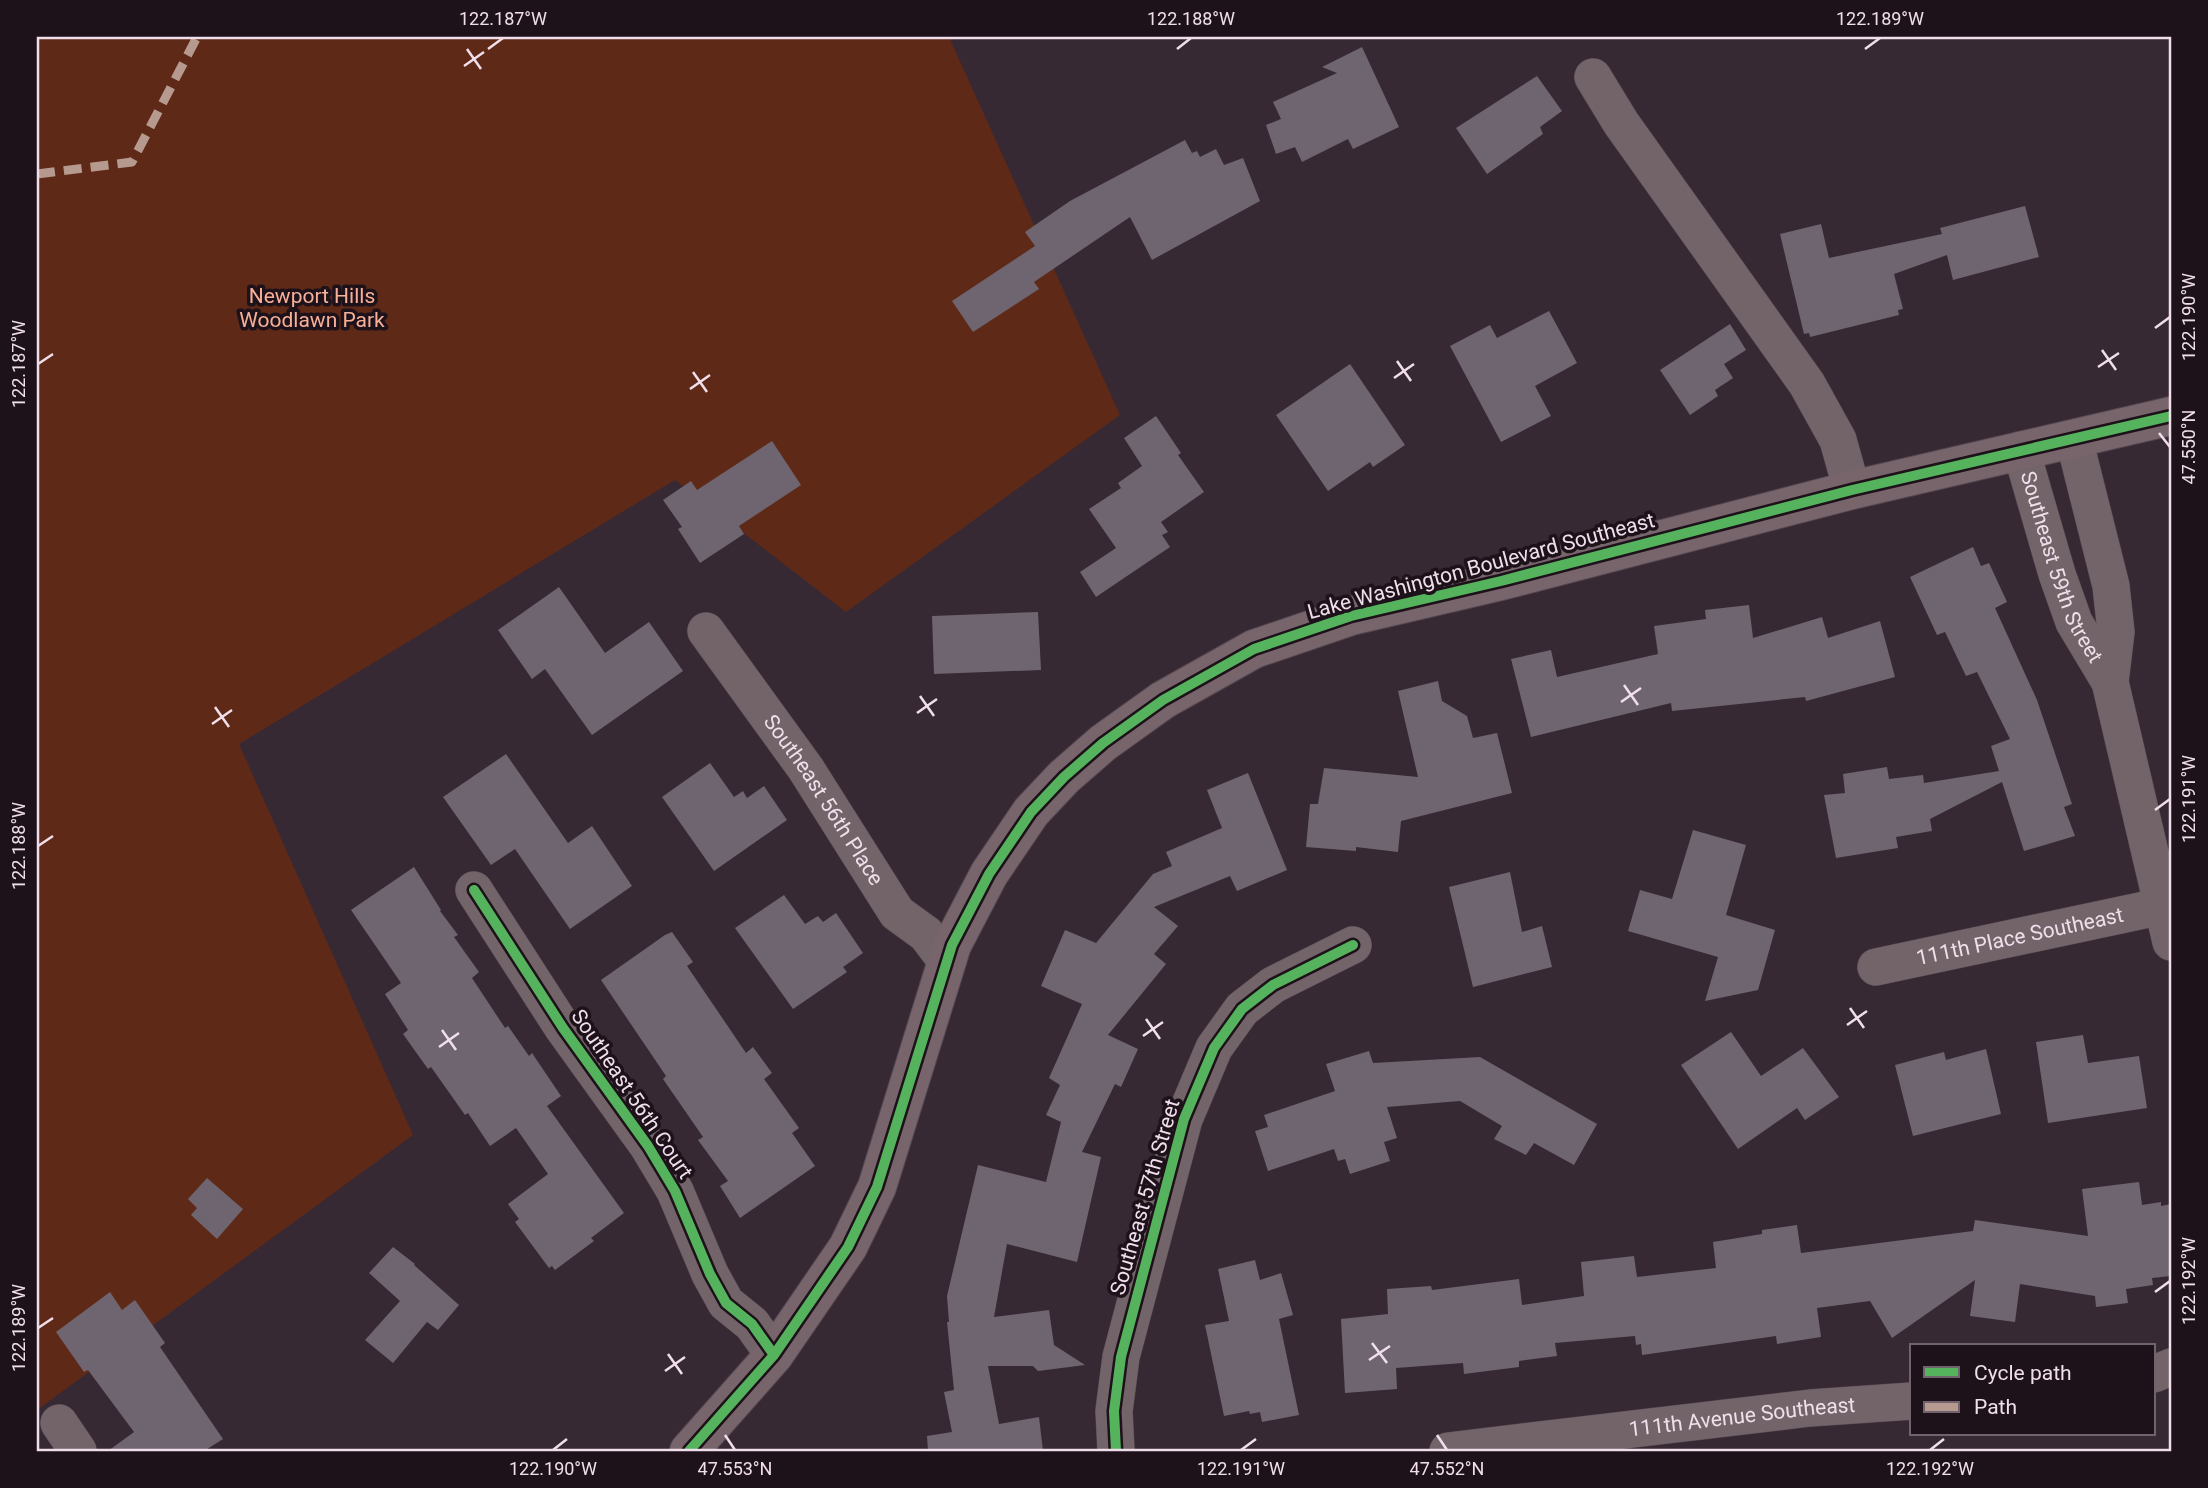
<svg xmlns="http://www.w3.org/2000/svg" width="2208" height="1488" font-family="Roboto,sans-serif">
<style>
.green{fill:#5f2917}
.building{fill:#6e6570}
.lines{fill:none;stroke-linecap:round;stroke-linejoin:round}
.minor-casing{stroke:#544750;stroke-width:38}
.secondary-casing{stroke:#544750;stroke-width:40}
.minor{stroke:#726468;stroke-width:37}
.secondary{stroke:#77656b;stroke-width:38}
.quiet{stroke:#b69a8f;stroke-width:9;stroke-dasharray:18 9;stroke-linecap:butt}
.cycleway-casing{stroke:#1d111a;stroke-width:15}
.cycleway{stroke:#56b35d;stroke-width:10}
.ticks{fill:none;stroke:#f0dfeb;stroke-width:2.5}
.labels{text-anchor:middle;stroke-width:7;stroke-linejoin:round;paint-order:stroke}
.park-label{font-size:21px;fill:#f7b097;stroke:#1d111a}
.street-label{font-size:21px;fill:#f0dfeb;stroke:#1d111a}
.neatline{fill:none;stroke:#f0dfeb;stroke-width:2.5}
.ticks-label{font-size:18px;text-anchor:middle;fill:#f0dfeb}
</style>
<rect width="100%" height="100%" fill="#372934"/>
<!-- green -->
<path class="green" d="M 37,37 L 949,37 L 1120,415 L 846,612 L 675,480 L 239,744 L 413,1135 L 37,1410 Z"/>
<!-- building -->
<path class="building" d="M 1362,47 L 1399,127 L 1353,149 L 1348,139 L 1302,162 L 1295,147 L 1276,154 L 1266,125 L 1281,119 L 1273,102 L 1337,73 L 1322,67 Z
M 1537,76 L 1562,111 L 1540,127 L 1543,134 L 1487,174 L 1456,128 Z
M 1185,140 L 1192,153 L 1197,151 L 1200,157 L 1216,149 L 1224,165 L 1243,158 L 1260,201 L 1152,260 L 1130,217 L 1034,282 L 1039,289 L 973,332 L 952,301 L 1035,246 L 1025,232 L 1070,201 Z
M 2025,206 L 2039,257 L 1953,280 L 1947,255 L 1894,274 L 1903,309 L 1898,310 L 1899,315 L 1810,337 L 1809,333 L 1804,334 L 1780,234 L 1821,224 L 1829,258 L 1942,234 L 1940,228 Z
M 1549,311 L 1577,363 L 1535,386 L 1551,416 L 1501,442 L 1450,346 L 1490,325 L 1497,338 Z
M 1730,324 L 1746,350 L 1724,364 L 1733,378 L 1715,390 L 1718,396 L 1690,415 L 1660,370 Z
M 1350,364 L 1405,445 L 1373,467 L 1370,462 L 1328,491 L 1276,415 Z
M 1156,416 L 1181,453 L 1178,455 L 1204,492 L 1161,522 L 1168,532 L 1162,535 L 1170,547 L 1096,597 L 1080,572 L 1116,548 L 1089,509 L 1121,488 L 1118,483 L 1142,466 L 1124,438 Z
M 772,441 L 801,485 L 739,526 L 744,534 L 700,563 L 678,529 L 682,527 L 663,500 L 691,481 L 697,490 Z
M 1973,547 L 1981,566 L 1989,563 L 2007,602 L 1995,608 L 2037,700 L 2072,804 L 2064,807 L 2075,836 L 2024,851 L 2002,782 L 1930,819 L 1932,831 L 1896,837 L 1898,848 L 1836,858 L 1824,795 L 1845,793 L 1843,774 L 1887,767 L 1889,779 L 1923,775 L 1924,783 L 1999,771 L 1991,746 L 2010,739 L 1977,672 L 1966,676 L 1945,632 L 1937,635 L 1910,577 Z
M 559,587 L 605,653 L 649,622 L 683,671 L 592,735 L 545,669 L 532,679 L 498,630 Z
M 1749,605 L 1753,638 L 1822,617 L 1828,638 L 1880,621 L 1895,677 L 1806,701 L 1805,697 L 1672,711 L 1671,703 L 1531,737 L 1511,659 L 1551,650 L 1557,677 L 1658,654 L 1654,626 L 1706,619 L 1705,610 Z
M 1038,612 L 1041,670 L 934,674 L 932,616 Z
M 1438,681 L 1442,701 L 1467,716 L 1473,738 L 1497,733 L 1512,793 L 1401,821 L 1398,852 L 1356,847 L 1356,851 L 1306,847 L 1310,804 L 1318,804 L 1324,768 L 1418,777 L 1398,691 Z
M 506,754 L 568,843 L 592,826 L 632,886 L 570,929 L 515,849 L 491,865 L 443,797 Z
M 710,763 L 734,797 L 743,791 L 747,798 L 764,786 L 787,820 L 714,871 L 662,797 Z
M 1248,773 L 1287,870 L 1237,891 L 1230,876 L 1154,907 L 1178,926 L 1154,954 L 1166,964 L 1108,1035 L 1138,1049 L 1121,1087 L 1115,1084 L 1082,1152 L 1101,1157 L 1077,1262 L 1007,1244 L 994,1317 L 1049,1310 L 1054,1345 L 1085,1365 L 1038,1371 L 1033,1366 L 988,1366 L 999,1424 L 1039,1417 L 1043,1451 L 928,1451 L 927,1436 L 952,1432 L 944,1392 L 954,1390 L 947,1322 L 949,1322 L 947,1296 L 978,1165 L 1046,1182 L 1061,1122 L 1046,1115 L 1060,1085 L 1049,1078 L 1082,1004 L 1041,986 L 1065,930 L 1096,943 L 1153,874 L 1172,866 L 1166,852 L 1222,828 L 1207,790 Z
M 1693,830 L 1746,845 L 1726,915 L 1775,930 L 1758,990 L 1705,1001 L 1718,957 L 1628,931 L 1640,890 L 1672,899 Z
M 414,867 L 441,910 L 440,911 L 458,935 L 454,937 L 479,972 L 472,978 L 505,1028 L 508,1026 L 529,1056 L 532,1053 L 561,1096 L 547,1106 L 624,1213 L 591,1238 L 594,1241 L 555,1270 L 552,1266 L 549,1268 L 515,1222 L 519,1219 L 508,1204 L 548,1174 L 516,1128 L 490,1146 L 468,1113 L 465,1115 L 431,1067 L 428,1069 L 403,1034 L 408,1030 L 385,994 L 401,983 L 351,910 Z
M 1510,872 L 1522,932 L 1542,926 L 1552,967 L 1473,987 L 1449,887 Z
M 784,895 L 805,924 L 818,916 L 823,922 L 836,913 L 863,953 L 843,967 L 847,972 L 793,1009 L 735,928 Z
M 672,932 L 693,962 L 687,966 L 746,1053 L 753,1047 L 772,1073 L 764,1079 L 799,1128 L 792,1133 L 815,1166 L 740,1218 L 720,1186 L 728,1181 L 698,1140 L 703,1137 L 663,1079 L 666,1076 L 601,980 L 665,935 Z
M 1731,1032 L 1761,1076 L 1803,1048 L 1839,1097 L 1805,1120 L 1797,1108 L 1738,1149 L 1681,1065 Z
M 2083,1035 L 2088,1063 L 2139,1056 L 2147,1108 L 2048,1123 L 2036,1042 Z
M 1986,1049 L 2001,1114 L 1913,1136 L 1895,1065 L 1944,1052 L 1946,1060 Z
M 1369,1051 L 1373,1063 L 1480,1057 L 1597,1124 L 1574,1165 L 1534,1143 L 1526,1155 L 1494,1139 L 1502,1126 L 1460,1101 L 1387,1107 L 1397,1138 L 1384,1142 L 1390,1161 L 1350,1174 L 1345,1159 L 1338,1161 L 1334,1149 L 1268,1171 L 1255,1131 L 1268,1127 L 1264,1115 L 1335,1091 L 1326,1064 Z
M 207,1178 L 243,1209 L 217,1239 L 191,1215 L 197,1208 L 188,1199 Z
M 2139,1182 L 2142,1205 L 2161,1202 L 2161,1206 L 2171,1204 L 2171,1276 L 2152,1278 L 2153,1285 L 2126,1289 L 2128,1303 L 2096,1307 L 2095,1296 L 2020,1284 L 2015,1322 L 1970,1316 L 1975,1280 L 1892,1338 L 1870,1301 L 1817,1308 L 1821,1337 L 1777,1344 L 1776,1336 L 1642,1355 L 1641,1344 L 1636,1345 L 1635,1336 L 1555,1343 L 1557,1356 L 1519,1361 L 1519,1367 L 1464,1374 L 1463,1363 L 1396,1368 L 1397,1389 L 1345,1393 L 1341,1319 L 1388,1314 L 1387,1289 L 1431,1286 L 1432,1290 L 1519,1279 L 1522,1305 L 1584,1296 L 1581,1262 L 1634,1256 L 1637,1277 L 1716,1268 L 1713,1242 L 1762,1234 L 1762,1230 L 1797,1225 L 1801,1253 L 1973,1231 L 1975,1220 L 2088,1236 L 2082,1189 Z
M 393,1247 L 415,1264 L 414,1265 L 459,1305 L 438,1330 L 427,1322 L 393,1363 L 365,1340 L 400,1301 L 369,1273 Z
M 1255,1260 L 1260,1280 L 1281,1273 L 1293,1315 L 1279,1319 L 1299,1415 L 1262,1422 L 1260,1412 L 1250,1414 L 1249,1411 L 1224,1416 L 1205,1325 L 1229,1321 L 1218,1269 Z
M 110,1292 L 122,1310 L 135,1300 L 165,1343 L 160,1347 L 223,1439 L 204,1451 L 108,1451 L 134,1432 L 88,1370 L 84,1372 L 56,1332 Z"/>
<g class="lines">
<!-- minor casing -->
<g class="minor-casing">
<g id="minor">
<path d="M 1593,77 L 1621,123 L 1807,384 L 1838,440 L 1852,490"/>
<path d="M 2074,439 L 2111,586 L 2116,632 L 2110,682"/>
<path id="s1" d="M 2021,450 L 2057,574 L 2074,622 L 2110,682 L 2171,942"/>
<path id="s2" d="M 706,631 L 806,769 L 897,913 L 926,934 L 947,962"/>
<path d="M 474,890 L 563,1028 L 648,1146 L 675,1191 L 710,1274 L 726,1303 L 752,1324 L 774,1355"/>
<path id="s3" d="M 1876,967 L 2163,906"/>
<path d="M 2154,1374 L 2171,1367"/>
<path d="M 59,1423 L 78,1451"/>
<path d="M 1116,1451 L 1114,1411 L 1121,1357 L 1184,1119 L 1214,1048 L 1242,1009 L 1273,985 L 1353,945"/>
<path id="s4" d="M 1448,1451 L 1810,1408 L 1912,1401"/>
</g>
</g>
<!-- secondary casing -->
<g class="secondary-casing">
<path id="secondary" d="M 689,1451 L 774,1355 L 848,1247 L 877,1187 L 952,945 L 989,874 L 1031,812 L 1064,777 L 1103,743 L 1163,700 L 1254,649 L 1351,616 L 1501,581 L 1852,490 L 2171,416"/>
</g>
<!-- minor -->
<use href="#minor" class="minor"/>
<!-- secondary -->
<use href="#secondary" class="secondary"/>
<!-- quiet -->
<path class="quiet" d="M 37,174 L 132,162 L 197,37"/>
<!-- cycleway casing -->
<g class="cycleway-casing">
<path id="cycleway" d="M 474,890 L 563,1028 L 648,1146 L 675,1191 L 710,1274 L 726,1303 L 752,1324 L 774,1355
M 689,1451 L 774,1355 L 848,1247 L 877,1187 L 952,945 L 989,874 L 1031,812 L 1064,777 L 1103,743 L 1163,700 L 1254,649 L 1351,616 L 1501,581 L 1852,490 L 2171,416
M 1116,1451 L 1114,1411 L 1121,1357 L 1184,1119 L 1214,1048 L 1242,1009 L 1273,985 L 1353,945"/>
</g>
<!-- cycleway -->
<use href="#cycleway" class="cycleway"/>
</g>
<!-- ticks -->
<path class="ticks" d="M 467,49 L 481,69M 488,49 L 503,38M 1177,49 L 1191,38M 1865,49 L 1880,38M 464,66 L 484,52M 2155,328 L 2170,317M 2102,350 L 2116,370M 1397,361 L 1411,381M 38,364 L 53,354M 2098,367 L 2119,353M 693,372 L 707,392M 1394,378 L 1414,364M 690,389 L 710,375M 2159,433 L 2170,447M 1624,685 L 1638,705M 920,696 L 934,716M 1621,702 L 1641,688M 215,707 L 229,727M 917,713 L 937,699M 212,724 L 232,710M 2155,810 L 2170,799M 38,846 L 53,836M 1850,1008 L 1864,1028M 1146,1019 L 1160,1039M 1847,1025 L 1867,1011M 442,1030 L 456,1050M 1143,1036 L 1163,1022M 439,1047 L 459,1033M 2155,1292 L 2170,1281M 38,1328 L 53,1318M 1372,1343 L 1387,1363M 668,1354 L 682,1374M 1369,1360 L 1390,1346M 665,1371 L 685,1357M 725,1435 L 735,1450M 1437,1435 L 1447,1450M 553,1450 L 567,1439M 1241,1450 L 1256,1439M 1930,1450 L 1944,1439"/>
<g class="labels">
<!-- park labels -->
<g class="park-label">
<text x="312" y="303">Newport Hills<tspan x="312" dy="24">Woodlawn Park</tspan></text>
</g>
<!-- street labels -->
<g class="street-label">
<text transform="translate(1481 566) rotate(-15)" y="7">Lake Washington Boulevard Southeast</text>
<text dy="7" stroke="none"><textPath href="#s1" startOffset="124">Southeast 59th Street</textPath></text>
<text dy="7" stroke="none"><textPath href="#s2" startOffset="206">Southeast 56th Place</textPath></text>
<text dy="7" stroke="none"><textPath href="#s3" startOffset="147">111th Place Southeast</textPath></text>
<text transform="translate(632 1094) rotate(56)" y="7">Southeast 56th Court</text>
<text transform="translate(1145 1197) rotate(-74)" y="7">Southeast 57th Street</text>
<text dy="7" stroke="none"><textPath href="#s4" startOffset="296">111th Avenue Southeast</textPath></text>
</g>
</g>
<!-- border -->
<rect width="2208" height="1488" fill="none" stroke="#1d111a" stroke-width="77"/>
<!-- legend -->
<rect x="1910" y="1344" width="245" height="91" fill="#1d111a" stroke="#71636e" stroke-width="2"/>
<rect x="1924" y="1367" width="35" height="10" fill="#56b35d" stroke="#71636e" stroke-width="2"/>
<text x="1974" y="1380" font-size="21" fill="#f0dfeb">Cycle path</text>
<rect x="1924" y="1402" width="35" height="10" fill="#b69a8f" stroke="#71636e" stroke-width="2"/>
<text x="1974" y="1414" font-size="21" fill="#f0dfeb">Path</text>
<rect x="38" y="38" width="2132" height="1412" class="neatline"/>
<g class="ticks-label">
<text x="503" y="25">122.187°W</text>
<text x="1191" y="25">122.188°W</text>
<text x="1880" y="25">122.189°W</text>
<text transform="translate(2189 317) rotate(-90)" y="6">122.190°W</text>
<text transform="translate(19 364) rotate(-90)" y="6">122.187°W</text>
<text transform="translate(2189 447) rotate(-90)" y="6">47.550°N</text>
<text transform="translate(2189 799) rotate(-90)" y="6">122.191°W</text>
<text transform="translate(19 846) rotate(-90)" y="6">122.188°W</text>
<text transform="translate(2189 1281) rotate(-90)" y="6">122.192°W</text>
<text transform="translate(19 1328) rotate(-90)" y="6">122.189°W</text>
<text x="553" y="1475">122.190°W</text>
<text x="735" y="1475">47.553°N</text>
<text x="1241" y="1475">122.191°W</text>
<text x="1447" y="1475">47.552°N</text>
<text x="1930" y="1475">122.192°W</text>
</g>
</svg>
